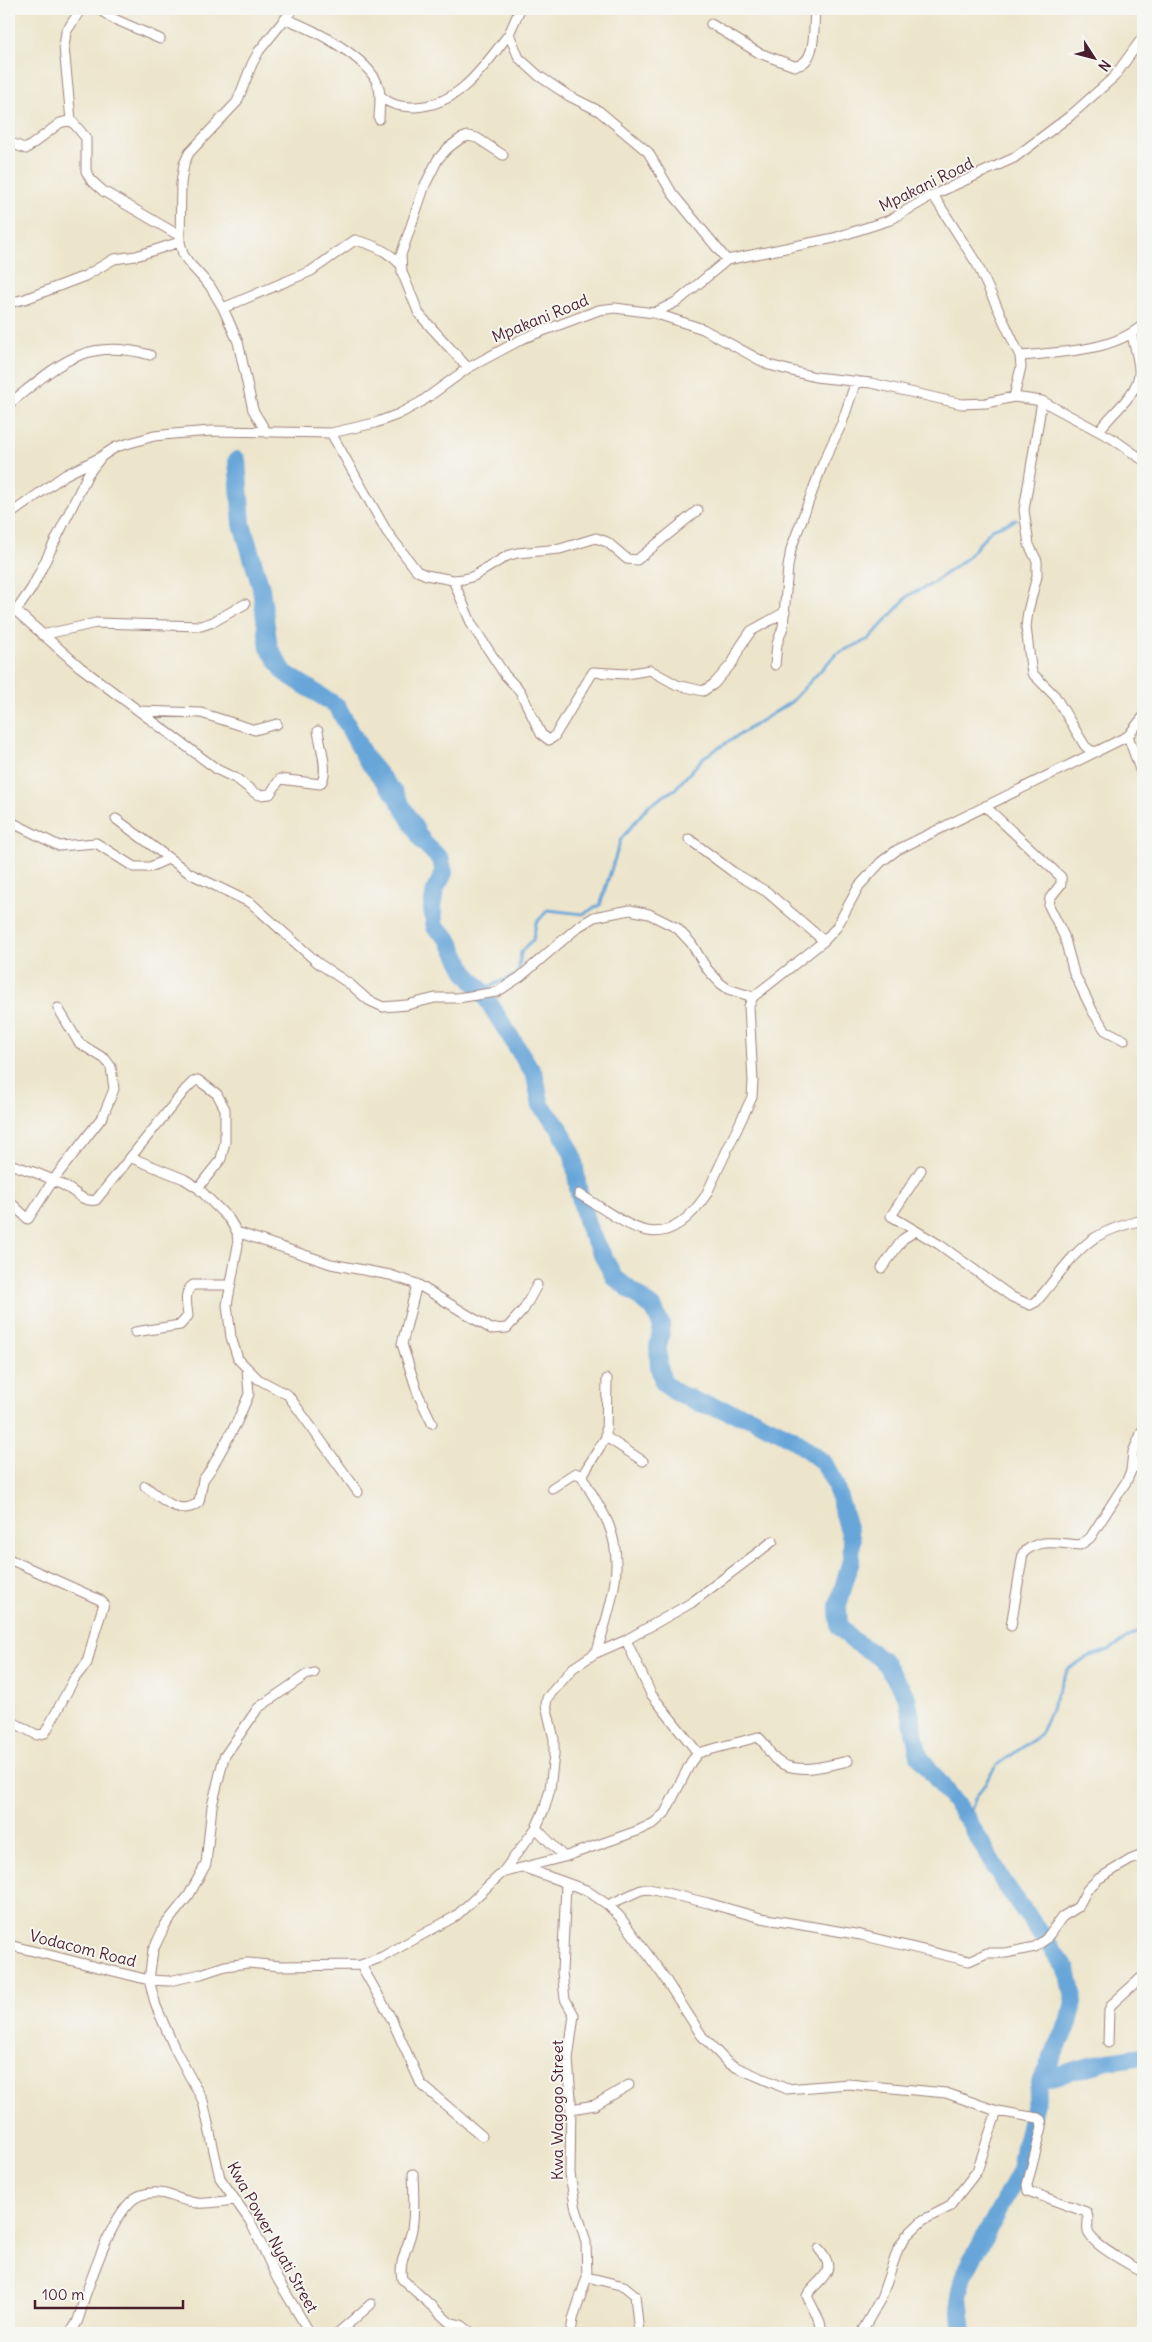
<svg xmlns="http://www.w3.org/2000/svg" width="1152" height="2342" font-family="Delius,sans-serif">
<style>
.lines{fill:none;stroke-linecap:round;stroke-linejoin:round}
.stream{stroke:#67a6d9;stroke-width:3}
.river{stroke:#67a6d9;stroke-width:18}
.minor-casing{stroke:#9c827b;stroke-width:11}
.minor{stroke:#fff;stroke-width:9}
.labels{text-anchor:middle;stroke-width:4;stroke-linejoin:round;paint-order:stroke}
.street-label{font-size:16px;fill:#4a1f2b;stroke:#f6f6f2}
</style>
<rect width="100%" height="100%" fill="#f6f6f2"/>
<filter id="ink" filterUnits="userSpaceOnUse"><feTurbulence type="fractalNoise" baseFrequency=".02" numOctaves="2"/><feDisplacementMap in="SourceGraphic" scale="10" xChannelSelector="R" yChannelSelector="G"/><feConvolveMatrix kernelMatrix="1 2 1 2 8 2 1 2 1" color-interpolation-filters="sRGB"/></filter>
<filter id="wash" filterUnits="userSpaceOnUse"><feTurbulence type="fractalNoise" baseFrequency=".0096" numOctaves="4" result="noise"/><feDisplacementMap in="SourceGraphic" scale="20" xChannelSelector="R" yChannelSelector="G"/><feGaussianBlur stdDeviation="1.12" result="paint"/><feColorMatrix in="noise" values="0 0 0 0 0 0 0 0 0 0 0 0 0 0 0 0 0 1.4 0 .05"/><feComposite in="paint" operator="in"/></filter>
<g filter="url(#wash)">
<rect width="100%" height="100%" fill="#ede5cb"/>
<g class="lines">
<!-- stream -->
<path class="stream" d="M 481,990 L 518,974 L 521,952 L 533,940 L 536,923 L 548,910 L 583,914 L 600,905 L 621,839 L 648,806 L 675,789 L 704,757 L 791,702 L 836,654 L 869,639 L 909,595 L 930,585 L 967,558 L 992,529 L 1016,520
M 968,1820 L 975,1799 L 996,1766 L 1040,1735 L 1068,1669 L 1087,1657 L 1109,1650 L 1143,1628"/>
<!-- river -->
<path class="river" d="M 237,460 L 242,524 L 261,588 L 269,648 L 285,673 L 337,706 L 366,759 L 395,794 L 423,842 L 441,860 L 444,873 L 435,890 L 432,908 L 435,927 L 448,938 L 466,973 L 481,990 L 535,1076 L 541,1106 L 559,1127 L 573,1155 L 579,1194 L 588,1227 L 614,1277 L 654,1309 L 662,1327 L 658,1347 L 659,1367 L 663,1382 L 675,1392 L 700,1403 L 749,1417 L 792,1438 L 824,1463 L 835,1484 L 852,1541 L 851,1560 L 838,1606 L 839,1626 L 852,1640 L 882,1659 L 907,1697 L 919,1756 L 968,1820 L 1004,1883 L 1067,1970 L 1074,2002 L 1069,2023 L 1041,2080 L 1024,2146 L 1020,2171 L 963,2277 L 959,2296 L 963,2333
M 1041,2080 L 1108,2061 L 1143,2056"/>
</g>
</g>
<g filter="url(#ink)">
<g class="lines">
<!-- minor casing -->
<g class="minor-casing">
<path id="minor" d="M 81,9 L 66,32 L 64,47 L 71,120 L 86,138 L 86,171 L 91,180 L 103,191 L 180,236
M 99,9 L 112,18 L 160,39
M 520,9 L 509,34 L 519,58 L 539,76 L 569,96 L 599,111 L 648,152 L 672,193 L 727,260
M 286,19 C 313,29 368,57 378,85 C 382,95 379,109 379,119
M 711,24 L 759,53 L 794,66 C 818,65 813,26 815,9
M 380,95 C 389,105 401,107 415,107 C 460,105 484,66 509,34
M 9,142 L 26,149 L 60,123 L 71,120
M 933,195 L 977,264 L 1020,356 L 1021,367 L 1014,397
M 9,303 L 25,299 L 85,276 L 114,259 L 136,256 L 180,242
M 223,308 L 311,271 L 355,240 C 372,244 388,251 400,264
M 654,313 L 703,329 L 769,365 L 815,377 L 871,383 L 962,404 L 986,403 L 1014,397 L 1042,401 L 1113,439 L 1143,460
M 1020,356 C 1060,352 1111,352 1143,325
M 468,368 L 419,314 L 402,272 L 401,255 L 425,185 L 438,159 L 448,148 L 460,139 L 468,136 L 477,138 L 503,155
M 1042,401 L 1024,510 L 1029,545 L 1037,561 L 1037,576 L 1028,611 L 1026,627 L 1030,660 L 1032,673 L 1055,696 L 1085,746 L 1090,750 L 1097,752
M 9,404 C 57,366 84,336 150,355
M 1099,431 C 1111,413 1136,397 1139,374 C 1140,362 1134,346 1132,335
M 267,433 L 253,410 L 238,342 L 223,308 L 210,286 L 189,263 L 183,254 L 180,242 L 181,183 L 184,164 L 189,153 L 237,102 L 252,64 L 259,51 L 293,9
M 331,433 L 387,532 L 417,571 L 426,575 L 453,580 L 464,579 L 474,576 L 507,556 L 517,553 L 560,549 L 596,538 L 607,542 L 627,559 L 637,560 L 698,510
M 9,515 L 65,475 L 99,458
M 453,580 L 472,625 L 505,675 L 520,691 L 541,734 L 549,740 L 554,737 L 593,672 L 626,674 L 650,670 L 677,685 L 703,691 L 714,684 L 733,662 L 740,647 L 751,631 L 785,612
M 9,611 L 16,611 L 32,588 L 88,474 L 102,456 L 116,447 L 154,436 L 173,434 L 212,431 L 331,433 L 375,423 L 399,414 L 421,402 L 468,368 L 524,338 L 599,310 L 615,308 L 654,313 L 678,301 L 727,260 L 834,238 L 890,220 L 933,195 L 1014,158 L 1070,116 L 1114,77 L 1143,37
M 16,611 L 80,667 L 218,770 L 237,779 L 255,793 L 260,795 L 270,794 L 280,779 L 320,784 C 330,775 320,744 318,731
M 42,635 L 96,623 L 201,626 L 213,622 L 245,604
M 775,665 L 777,644 L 783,627 L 788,567 L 791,549 L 823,463 L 842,423 L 856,381
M 139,711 L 201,713 L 255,730 L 277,724
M 1143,717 L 1128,736 L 1143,778
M 985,806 L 1061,877 L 1061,884 L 1050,898 L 1049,906 L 1064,936 L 1074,973 L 1093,1012 L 1105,1030 L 1124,1040
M 116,819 L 189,873 L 251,903 L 318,963 L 351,985 L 368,1000 L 383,1007 L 407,1005 L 435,998 L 457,998 L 497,992 L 520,977 L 578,927 L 594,917 L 630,910 L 649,914 L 677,928 L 691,943 L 707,969 L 720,983 L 728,989 L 753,997
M 9,821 L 59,846 L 96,843 L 134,867 L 150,867 L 168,859
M 689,839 L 733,872 L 767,892 L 824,941
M 132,1158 L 184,1179 L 198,1188 L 229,1219 L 237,1232 L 238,1245 L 227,1305 L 231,1337 L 238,1359 L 258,1379 L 288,1395 L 358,1492
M 9,1164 C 31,1171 51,1177 71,1190 C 79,1196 86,1202 96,1200 L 185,1090 L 193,1082 L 198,1080 L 217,1094 L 225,1109 L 225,1142 L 221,1159 L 198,1188
M 921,1170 L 891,1216 L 940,1245 L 1012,1297 L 1030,1305 L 1036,1302 C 1054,1282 1070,1255 1093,1239 C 1108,1229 1126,1224 1143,1220
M 579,1194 C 630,1224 661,1261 706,1195 L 752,1097 L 753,1081 L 749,1006 L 753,997 L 824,941 L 836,928 L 859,886 L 881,862 L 897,850 L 1128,736
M 9,1201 L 28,1219 L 54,1179 L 103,1116 L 114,1089 L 111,1067 L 105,1059 L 79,1043 L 58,1008
M 237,1232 L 331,1264 L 390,1275 L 417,1284 L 491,1329 L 507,1328 L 524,1309 L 537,1285
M 882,1268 L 903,1239 L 914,1232
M 417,1284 L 402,1344 L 418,1394 L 432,1423
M 135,1332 L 180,1325 L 188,1316 C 187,1305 183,1292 193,1285 L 230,1285
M 606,1437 L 643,1461
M 1132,1463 L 1143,1471
M 582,1476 L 606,1437 L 607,1379
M 145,1486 C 161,1498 180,1518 199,1502 L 203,1480 L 211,1469 L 237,1422 L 249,1394 L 247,1369
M 9,1559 L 100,1600 L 104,1604 L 95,1632 L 87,1663 L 74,1679 L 45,1733 L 37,1735 L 9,1720
M 1011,1626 L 1023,1553 C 1040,1537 1059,1544 1080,1545 L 1090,1538 L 1126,1482 L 1131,1471 L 1133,1452 L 1143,1429
M 626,1640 L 651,1694 L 698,1753
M 594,1654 L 626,1640 L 691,1603 L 773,1541
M 536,1828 L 564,1857
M 525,1868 L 586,1890 L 608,1905 L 620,1917 L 662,1974 L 702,2036 L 728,2063 L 738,2068 L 787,2089 L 848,2084 L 946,2093 L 997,2111 L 1038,2118 L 1041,2120 L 1042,2127 L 1027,2185 L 1028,2191 L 1086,2212 C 1091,2219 1085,2227 1089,2234 C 1097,2248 1129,2264 1143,2272
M 502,1873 L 564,1857 L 637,1831 L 654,1823 L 665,1813 L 691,1762 L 698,1753 L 758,1737 C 766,1743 768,1752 775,1759 C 793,1776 827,1766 848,1761
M 566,1885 L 562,1972 L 565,1999 L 574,2015 L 568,2059 L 571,2098 L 570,2174 L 575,2205 L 586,2242 L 587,2277 L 573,2319 L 571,2333
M 608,1905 L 641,1890 L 649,1889 L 708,1903 L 761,1918 L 861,1935 L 969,1961 L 987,1953 L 1006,1953 L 1035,1947 L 1046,1939 L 1062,1917 L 1078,1907 L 1087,1890 L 1098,1879 L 1130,1860 L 1143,1855
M 9,1945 L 149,1980 L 169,1981 L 201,1974 L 225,1966 L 248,1963 L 280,1966 L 361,1965 L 382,1957 L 456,1916 L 502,1873 L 536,1828 L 545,1807 L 550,1789 L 554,1755 L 554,1739 L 546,1705 L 547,1698 L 573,1668 L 594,1654 L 598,1648 C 610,1607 626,1565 608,1523 C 601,1507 590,1492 582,1476 L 575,1473 L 552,1488
M 361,1965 L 391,2018 L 421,2084 L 482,2136
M 1108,2043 L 1109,2010 L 1112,2004 L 1143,1976
M 571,2109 L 595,2105 L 629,2085
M 413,2174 C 414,2192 415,2211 412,2229 C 409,2246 398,2261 402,2279 L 449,2322 L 461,2325 L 472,2333
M 819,2249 C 841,2274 816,2279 807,2296 L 820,2322 L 822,2333
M 587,2277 L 624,2286 L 635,2295 L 639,2333
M 68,2333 C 79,2327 81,2308 85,2296 C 94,2272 116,2203 141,2195 C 165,2188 175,2200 197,2203 C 209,2204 222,2201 235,2200
M 310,2333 L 278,2280 L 250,2221 L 220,2178 L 203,2101 L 174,2047 L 156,2006 L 149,1980 L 153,1950 L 157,1942 L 165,1925 L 189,1895 L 206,1864 L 212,1806 L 224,1757 L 258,1708 L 306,1675 L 314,1673
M 338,2333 L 371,2304
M 861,2333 L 881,2298 L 898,2249 L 906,2236 L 923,2220 L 949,2207 L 977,2171 L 997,2111"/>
</g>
<!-- minor -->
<use href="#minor" class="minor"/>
</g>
</g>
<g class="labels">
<!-- street labels -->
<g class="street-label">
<text transform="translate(926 184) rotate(-26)" y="6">Mpakani Road</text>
<text transform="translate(540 318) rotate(-22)" y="6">Mpakani Road</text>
<text transform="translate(83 1948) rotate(14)" y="6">Vodacom Road</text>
<text transform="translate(557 2110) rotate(-90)" y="6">Kwa Wagogo Street</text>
<text transform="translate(273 2237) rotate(61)" y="6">Kwa Power Nyati Street</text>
</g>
</g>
<!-- margin -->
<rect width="1152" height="2342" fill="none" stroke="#f6f6f2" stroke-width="30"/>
<!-- north arrow -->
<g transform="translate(1094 58) rotate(126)" stroke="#f6f6f2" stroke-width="4" paint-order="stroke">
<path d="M0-4L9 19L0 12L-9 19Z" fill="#4a1f2b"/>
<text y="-8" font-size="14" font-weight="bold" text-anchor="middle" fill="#4a1f2b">N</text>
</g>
<!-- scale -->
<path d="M35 2300v8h148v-8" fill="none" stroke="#4a1f2b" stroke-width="2.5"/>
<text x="42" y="2300" font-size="15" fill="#4a1f2b" stroke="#f6f6f2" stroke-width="4" paint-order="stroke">100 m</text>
</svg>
